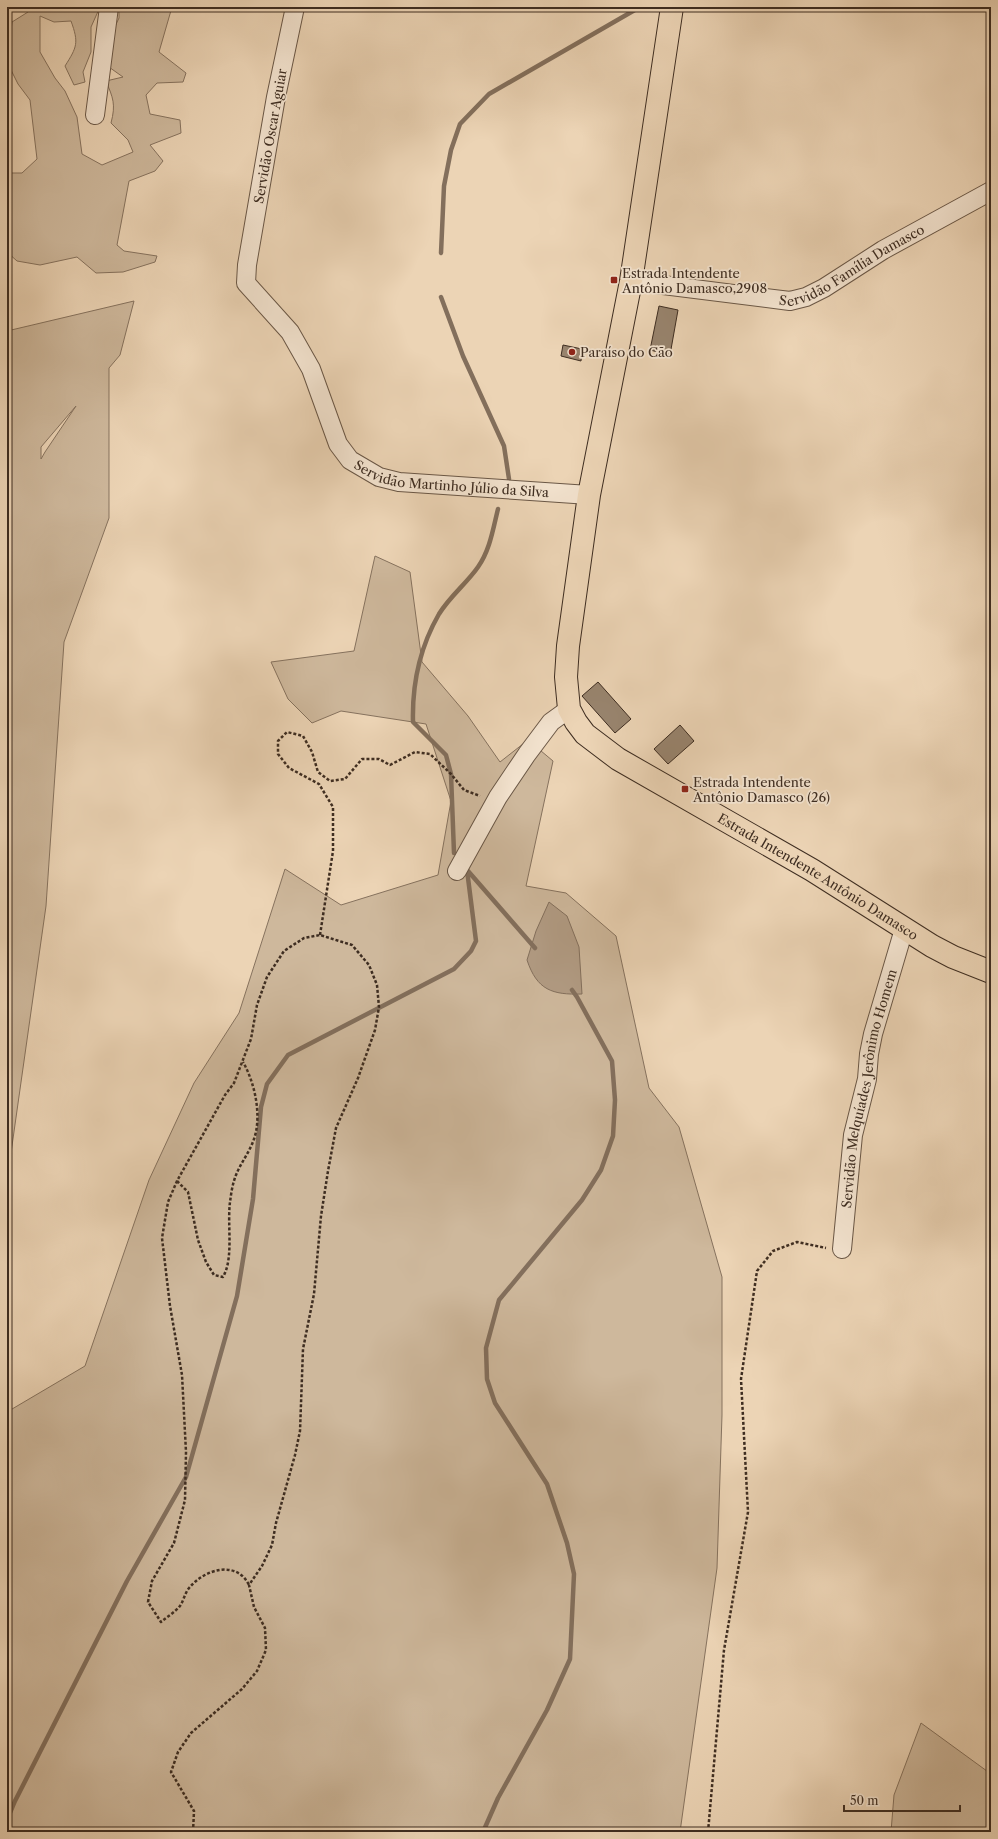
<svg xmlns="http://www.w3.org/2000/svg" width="998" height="1839" font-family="'Libre Caslon Text',serif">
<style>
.green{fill:#ceb89c;stroke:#86725e;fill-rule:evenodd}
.water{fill:#b19b83;stroke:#836f5c}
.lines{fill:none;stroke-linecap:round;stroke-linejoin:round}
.stream{stroke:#836f5c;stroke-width:4.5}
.building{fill:#98846e;stroke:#3e2d21}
.minor-casing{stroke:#6a5746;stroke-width:20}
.major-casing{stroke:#3e2d21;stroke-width:24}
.path{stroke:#3e2d21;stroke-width:2.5;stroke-dasharray:3 2;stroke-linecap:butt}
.minor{stroke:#f3e3cf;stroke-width:18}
.major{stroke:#ecd4b5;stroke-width:22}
.poi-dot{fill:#8f2418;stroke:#f3e3cf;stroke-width:1.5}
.labels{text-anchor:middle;stroke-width:3.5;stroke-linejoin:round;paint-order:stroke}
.street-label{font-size:13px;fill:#3e2d21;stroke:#f3e3cf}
.poi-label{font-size:13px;fill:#3e2d21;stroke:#f3e3cf;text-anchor:start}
</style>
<rect width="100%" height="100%" fill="#ecd4b5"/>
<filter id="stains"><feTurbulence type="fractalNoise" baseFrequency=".005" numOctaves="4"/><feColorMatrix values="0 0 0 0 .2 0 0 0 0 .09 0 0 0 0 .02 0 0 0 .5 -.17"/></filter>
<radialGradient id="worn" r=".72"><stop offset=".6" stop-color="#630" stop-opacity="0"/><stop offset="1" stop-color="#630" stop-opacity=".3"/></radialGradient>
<!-- green -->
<path class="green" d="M 32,7 L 100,7 L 91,27 L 91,52 L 83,72 L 85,82 L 74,85 L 65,66 C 77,47 79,43 71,21 L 54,22 L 40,16 L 40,52 L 55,78 L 65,91 L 77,117 L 82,154 L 102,165 L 133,152 L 128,140 L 111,123 C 116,104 113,98 106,81 L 123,77 L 99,60 L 119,18 L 119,7 L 172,7 L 159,52 L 186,73 L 183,82 L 157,83 L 146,95 L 150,114 L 180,120 L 181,133 L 150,145 L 163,161 L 155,171 L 129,181 L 117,245 L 124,251 L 157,256 L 155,262 L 123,272 L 96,273 L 77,257 L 40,265 L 17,261 L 7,252 L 7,173 L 22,173 L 37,159 L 30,100 L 18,84 L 7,62 L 12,22 L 28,12 Z
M 134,301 L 120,355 L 109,368 L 109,518 L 64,642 L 46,906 L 7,1181 L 7,331 ZM 76,406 L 45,452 L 41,459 L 41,447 Z
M 375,556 L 410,572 L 422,662 L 468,716 L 500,762 L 528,740 L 553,761 L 526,886 L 566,893 L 616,936 L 649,1088 L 679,1127 L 722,1277 L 722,1415 L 717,1568 L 680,1832 L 7,1832 L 7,1412 L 85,1366 L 149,1180 L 194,1083 L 239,1013 L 285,869 L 341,905 L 438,875 L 451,801 L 426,724 L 341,711 L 312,723 L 288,699 L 271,662 L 354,651 Z
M 921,1723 L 991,1774 L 991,1832 L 891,1832 L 894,1795 Z"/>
<!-- water -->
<path class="water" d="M 549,902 L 567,916 L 579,947 L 582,994 C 552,995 537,990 527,960 L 536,931 Z"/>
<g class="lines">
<!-- stream -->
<path class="stream" d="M 441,253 L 444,186 L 451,150 L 460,124 L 489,94 L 640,7
M 441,297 L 463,356 L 504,446 L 509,479
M 454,853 L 451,774 L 446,755 L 413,722 C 412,684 420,647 439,614 C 450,596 467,583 478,567 C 490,550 493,529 498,509
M 468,871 L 535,948
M 7,1820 L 15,1801 L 127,1581 L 186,1477 L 237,1296 L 253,1199 L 261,1107 L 267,1084 L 288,1055 L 454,969 L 471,951 L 476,941 L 467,870
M 483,1832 L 498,1798 L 547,1710 L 570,1659 L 574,1574 L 567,1543 L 547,1484 L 495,1403 L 487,1379 L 486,1348 L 499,1300 L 582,1200 L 601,1170 L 613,1136 L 615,1100 L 612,1061 L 577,997 L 572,990"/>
</g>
<!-- building -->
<path class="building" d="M 659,306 L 678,310 L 670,355 L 650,350 Z
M 563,345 L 582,349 L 581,361 L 561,356 Z
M 598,682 L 631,719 L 615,733 L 582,696 Z
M 680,725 L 694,741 L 668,764 L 654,749 Z"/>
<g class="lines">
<!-- minor casing -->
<g class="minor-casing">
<g id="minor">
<path id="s1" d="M 295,7 L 276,97 L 247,265 L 246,283 L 290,332 L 311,369 L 338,444 L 350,460 L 379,477 L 399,482 L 589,495"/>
<path d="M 95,115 L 109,7"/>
<path id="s2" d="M 631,281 L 790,301 L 806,297 L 824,288 L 883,250 L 991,191"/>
<path d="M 457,871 L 498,797 L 527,754 L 551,722 L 569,709"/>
<path id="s3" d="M 842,1249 L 853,1135 L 867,1079 L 869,1054 L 873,1034 L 904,929"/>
</g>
</g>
<!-- major casing -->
<g class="major-casing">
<g id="major">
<path id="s4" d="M 672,7 L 631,281 L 589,495 L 568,646 L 566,677 L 569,709 L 576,722 L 585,734 L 618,759 L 812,870 L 932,946 L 953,957 L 991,972"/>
</g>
</g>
<!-- path -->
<path class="path" d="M 320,935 L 333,851 L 333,807 L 319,784 L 289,768 L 278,754 L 278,741 L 287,732 L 303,736 L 312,752 L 318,772 L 330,781 L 345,779 L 362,759 L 379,759 L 390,765 L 415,752 L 430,754 L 451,774 L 464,790 L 480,796
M 177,1181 L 188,1192 L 198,1240 L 206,1262 L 214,1275 L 223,1277 C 234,1258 227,1225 230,1202 C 231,1195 232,1187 234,1181 C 238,1166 249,1154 254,1139 C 262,1116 255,1083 243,1062
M 193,1832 L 194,1811 L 171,1772 L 178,1752 L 191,1733 L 242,1689 L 257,1671 L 266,1650 L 265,1628 L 254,1607 L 249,1585 L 262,1566 L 272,1545 L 276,1523 L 295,1455 L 300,1431 L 303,1349 L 314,1294 L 321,1216 L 328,1171 L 336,1128 L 358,1078 L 375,1030 L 379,1007 L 377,985 L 369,965 L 352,945 L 320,935 L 304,938 L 284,951 L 267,977 L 257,1005 L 251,1039 L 234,1083 L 225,1095 L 177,1181 L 168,1202 L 162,1238 L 170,1306 L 182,1375 L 186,1452 L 185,1500 L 174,1543 L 152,1581 L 148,1602 L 161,1622 C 167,1617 175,1612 180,1606 C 184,1600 185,1592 190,1587 C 205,1569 237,1560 249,1585
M 708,1832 L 724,1650 L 748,1512 L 741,1379 L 757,1271 L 773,1251 L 797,1242 L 826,1248"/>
<!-- minor -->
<use href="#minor" class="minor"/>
<!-- major -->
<use href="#major" class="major"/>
</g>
<!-- markers -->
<g class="poi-dot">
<rect x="610" y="276" width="8" height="8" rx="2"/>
<circle cx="572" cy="352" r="4"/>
<rect x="681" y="785" width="8" height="8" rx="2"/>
</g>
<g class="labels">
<!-- street labels -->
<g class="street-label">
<text transform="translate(270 136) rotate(-80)" y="5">Servidão Oscar Aguiar</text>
<text dy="5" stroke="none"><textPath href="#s2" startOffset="231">Servidão Família Damasco</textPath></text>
<text dy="5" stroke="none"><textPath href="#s1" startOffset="594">Servidão Martinho Júlio da Silva</textPath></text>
<text dy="5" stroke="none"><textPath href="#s4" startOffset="1014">Estrada Intendente Antônio Damasco</textPath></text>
<text dy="5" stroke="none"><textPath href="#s3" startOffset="163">Servidão Melquíades Jerônimo Homem</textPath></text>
</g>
<!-- poi labels -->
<g class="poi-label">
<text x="622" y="278">Estrada Intendente<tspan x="622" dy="15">Antônio Damasco,2908</tspan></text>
<text x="580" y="357">Paraíso do Cão</text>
<text x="693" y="787">Estrada Intendente<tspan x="693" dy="15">Antônio Damasco (26)</tspan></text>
</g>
</g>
<!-- margin -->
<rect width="998" height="1839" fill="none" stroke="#ecd4b5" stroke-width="24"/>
<rect x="8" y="8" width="982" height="1823" fill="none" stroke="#3e2d21" stroke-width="2"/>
<rect x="12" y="12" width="974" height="1815" fill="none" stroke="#3e2d21"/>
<!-- scale -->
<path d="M844 1805v6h116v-6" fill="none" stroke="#3e2d21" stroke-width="2"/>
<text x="850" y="1805" font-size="12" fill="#3e2d21" stroke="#f3e3cf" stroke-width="3" paint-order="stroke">50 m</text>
<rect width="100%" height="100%" filter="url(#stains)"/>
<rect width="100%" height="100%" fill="url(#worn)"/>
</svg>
